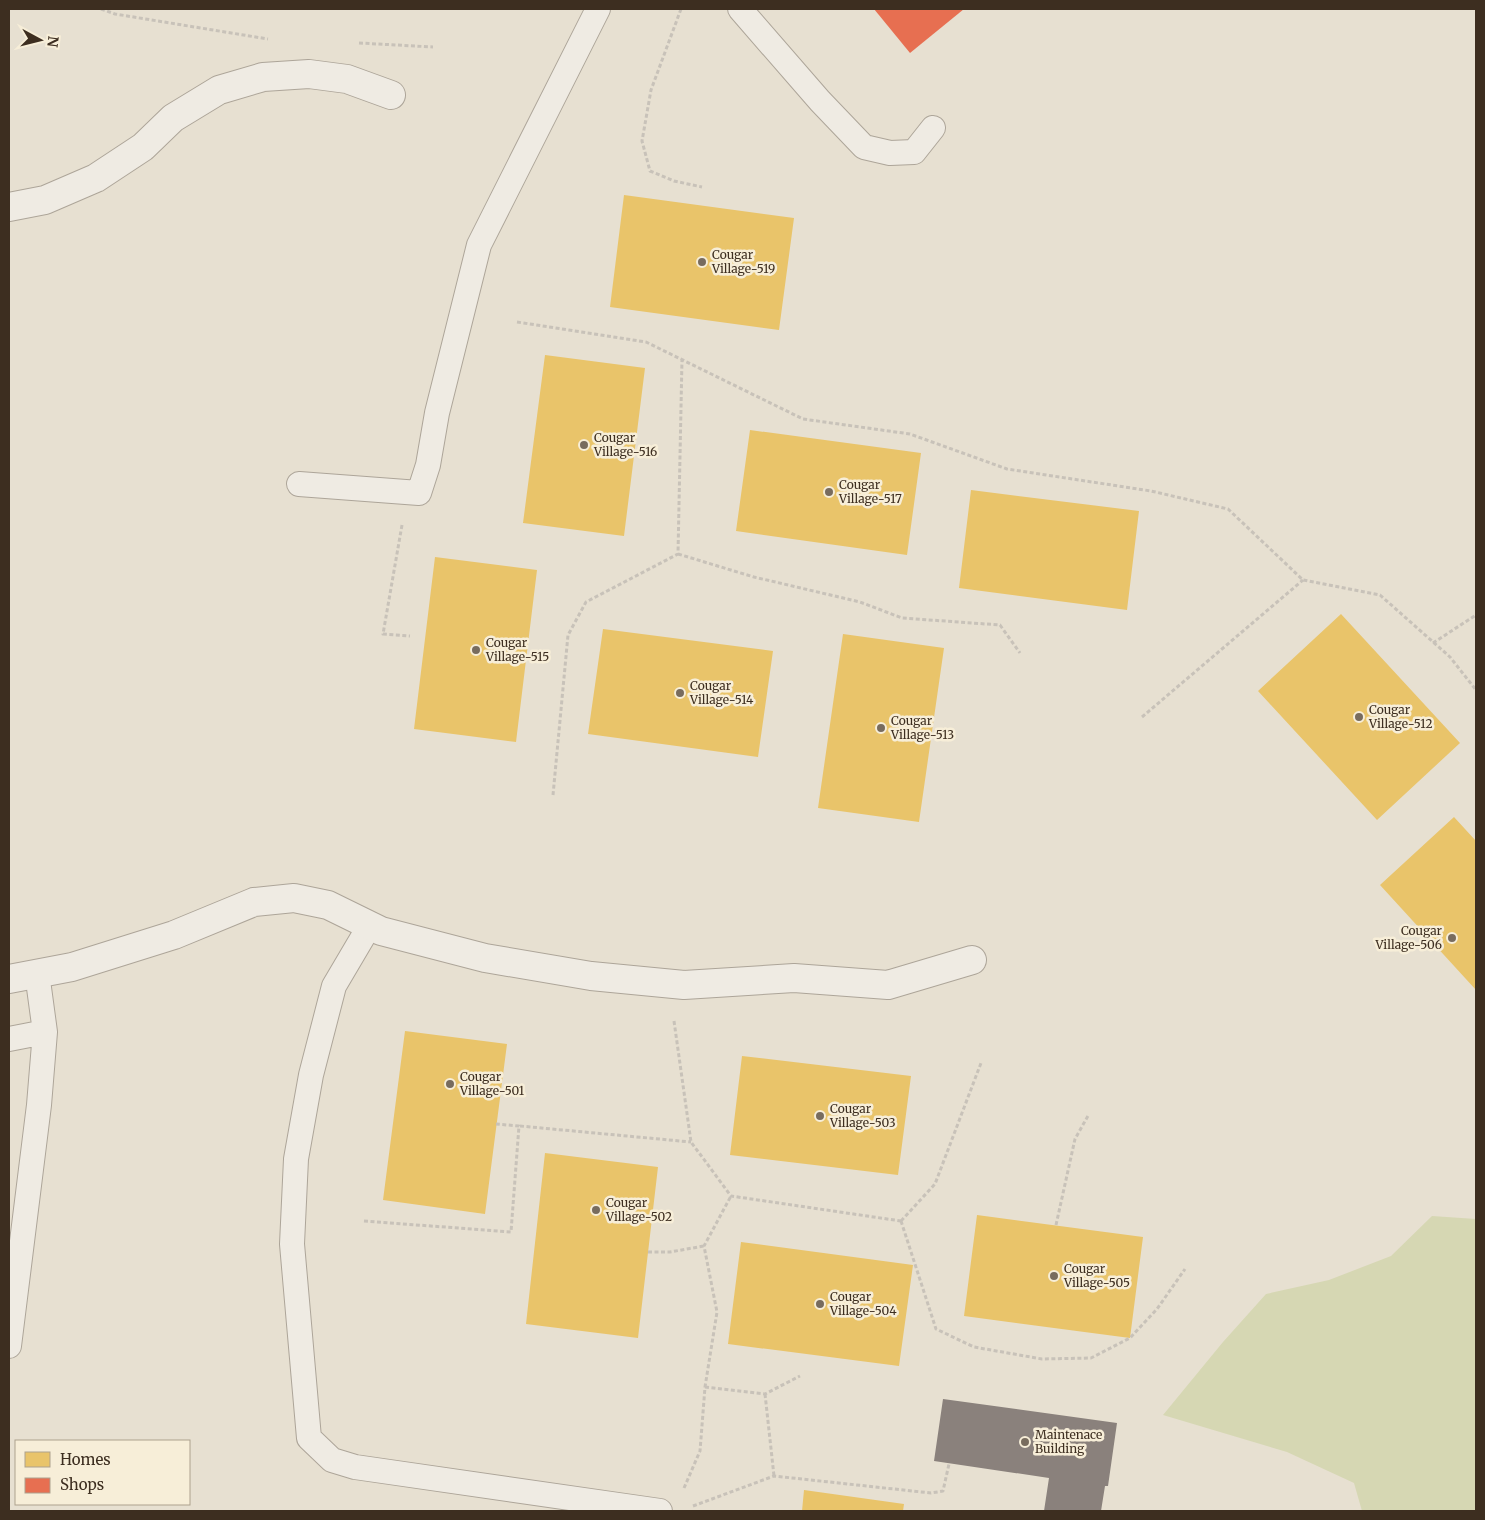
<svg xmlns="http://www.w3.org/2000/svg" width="1485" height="1520" font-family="Merriweather,serif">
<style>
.green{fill:#d6d7b3}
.homes{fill:#e9c46a}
.shops{fill:#e76f51}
.industry{fill:#8a817c}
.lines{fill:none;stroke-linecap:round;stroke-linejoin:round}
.lane-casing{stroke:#ada599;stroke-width:26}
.street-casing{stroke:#ada599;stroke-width:30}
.path{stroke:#c8c2b9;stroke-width:3;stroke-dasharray:4 2.5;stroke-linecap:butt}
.lane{stroke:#efebe3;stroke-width:24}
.street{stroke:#efebe3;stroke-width:28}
.poi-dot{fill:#786c5e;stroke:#f7eed8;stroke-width:2}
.labels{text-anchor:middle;stroke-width:5;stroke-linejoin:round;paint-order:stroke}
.poi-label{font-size:12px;fill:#3d2e20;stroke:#f7eed8;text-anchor:start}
</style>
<rect width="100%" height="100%" fill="#e7e0d1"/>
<!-- green -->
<path class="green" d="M 1432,1216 L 1476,1219 L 1476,1511 L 1362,1511 L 1354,1483 L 1287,1452 L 1163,1415 L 1223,1342 L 1266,1294 L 1329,1280 L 1391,1256 Z"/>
<!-- homes -->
<path class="homes" d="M 624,195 L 794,218 L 779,330 L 610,307 Z
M 545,355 L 645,368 L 624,536 L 523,523 Z
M 750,430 L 921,453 L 907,555 L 736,531 Z
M 971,490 L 1139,511 L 1127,610 L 959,588 Z
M 435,557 L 537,570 L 516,742 L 414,729 Z
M 1341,614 L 1460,743 L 1377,820 L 1258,691 Z
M 603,629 L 773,651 L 758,757 L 588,734 Z
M 843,634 L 944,648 L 919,822 L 818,808 Z
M 1454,817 L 1476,841 L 1476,990 L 1380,885 Z
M 405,1031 L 507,1044 L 485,1214 L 383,1200 Z
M 742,1056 L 911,1076 L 898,1175 L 730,1155 Z
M 545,1153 L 658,1167 L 638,1338 L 526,1324 Z
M 977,1215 L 1143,1237 L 1130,1338 L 964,1316 Z
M 741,1242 L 913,1265 L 899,1366 L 728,1344 Z
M 804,1490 L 904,1504 L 903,1511 L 802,1511 Z"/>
<!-- shops -->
<path class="shops" d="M 874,9 L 964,9 L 910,53 Z"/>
<!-- industry -->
<path class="industry" d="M 943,1399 L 1117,1423 L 1108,1486 L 1105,1486 L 1101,1511 L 1044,1511 L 1049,1478 L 934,1461 Z"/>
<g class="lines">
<!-- lane casing -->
<g class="lane-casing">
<path id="lane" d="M 740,9 L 820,101 L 864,147 L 890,153 L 914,152 L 933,128
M 299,484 L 419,493 L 428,465 L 437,413 L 479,245 L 598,9
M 370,925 L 334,986 L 311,1075 L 296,1159 L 292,1244 L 309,1438 L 332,1460 L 355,1467 L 660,1511
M 9,1039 L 45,1032
M 9,1346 L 39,1105 L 45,1032 L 37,973"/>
</g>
<!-- street casing -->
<g class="street-casing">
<path id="street" d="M 9,207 L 45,200 L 96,178 L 143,147 L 173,118 L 219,90 L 263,77 L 309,74 L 347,79 L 391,95
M 9,979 L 72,967 L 174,935 L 254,902 L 294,898 L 328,905 L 381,931 L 485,958 L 591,976 L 684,985 L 794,978 L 888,985 L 972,960"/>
</g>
<!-- path -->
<path class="path" d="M 101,9 L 115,14 L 268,39
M 681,9 L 651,90 L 642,141 L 650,171 L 674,181 L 702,187
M 359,43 L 433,47
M 517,322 L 646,342 L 803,419 L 910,434 L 1007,469 L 1151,491 L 1228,509 L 1303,580 L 1380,595 L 1450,657 L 1476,690
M 402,525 L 383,634 L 410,636
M 678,554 L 754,577 L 860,602 L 902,618 L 1000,625 L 1020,653
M 1433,643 L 1476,615
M 1142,717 L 1303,580
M 553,795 L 568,635 L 586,602 L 678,554 L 682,359
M 674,1021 L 691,1142 L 731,1196 L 901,1221
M 520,1126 L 691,1142
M 364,1221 L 511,1232 L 519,1126 L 496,1124
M 901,1221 L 936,1329 L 974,1347 L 1042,1359 L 1091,1358 L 1130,1338 L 1157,1309 L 1185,1269
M 901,1221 L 935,1184 L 981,1063
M 1056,1225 L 1075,1139 L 1089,1114
M 648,1252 L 670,1252 L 704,1246
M 705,1387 L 765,1394 L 800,1376
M 765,1394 L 774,1476
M 684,1488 L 700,1451 L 705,1387 L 717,1312 L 704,1246 L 731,1196
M 693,1506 L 774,1476 L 931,1493 L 943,1491 L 949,1464"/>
<!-- lane -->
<use href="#lane" class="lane"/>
<!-- street -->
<use href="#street" class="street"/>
</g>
<!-- markers -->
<g class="poi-dot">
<circle cx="702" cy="262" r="5"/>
<circle cx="584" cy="445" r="5"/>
<circle cx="829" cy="492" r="5"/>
<circle cx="476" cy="650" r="5"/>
<circle cx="680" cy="693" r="5"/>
<circle cx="1359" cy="717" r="5"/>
<circle cx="881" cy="728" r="5"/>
<circle cx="1452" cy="938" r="5"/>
<circle cx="450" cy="1084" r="5"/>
<circle cx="820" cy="1116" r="5"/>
<circle cx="596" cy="1210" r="5"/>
<circle cx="1054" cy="1276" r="5"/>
<circle cx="820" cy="1304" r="5"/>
<circle cx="1025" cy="1442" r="5"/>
</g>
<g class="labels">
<!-- poi labels -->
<g class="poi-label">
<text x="712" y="259">Cougar<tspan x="712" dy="14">Village-519</tspan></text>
<text x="594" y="442">Cougar<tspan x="594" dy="14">Village-516</tspan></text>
<text x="839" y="489">Cougar<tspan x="839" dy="14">Village-517</tspan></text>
<text x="486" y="647">Cougar<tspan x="486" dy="14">Village-515</tspan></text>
<text x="690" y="690">Cougar<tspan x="690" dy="14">Village-514</tspan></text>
<text x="1369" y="714">Cougar<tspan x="1369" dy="14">Village-512</tspan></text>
<text x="891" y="725">Cougar<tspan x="891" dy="14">Village-513</tspan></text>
<text x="1442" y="935" text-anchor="end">Cougar<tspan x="1442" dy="14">Village-506</tspan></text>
<text x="460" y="1081">Cougar<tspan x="460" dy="14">Village-501</tspan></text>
<text x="830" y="1113">Cougar<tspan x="830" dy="14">Village-503</tspan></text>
<text x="606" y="1207">Cougar<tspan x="606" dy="14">Village-502</tspan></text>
<text x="1064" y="1273">Cougar<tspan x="1064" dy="14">Village-505</tspan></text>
<text x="830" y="1301">Cougar<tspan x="830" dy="14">Village-504</tspan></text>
<text x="1035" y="1439">Maintenace<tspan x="1035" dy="14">Building</tspan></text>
</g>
</g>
<!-- border -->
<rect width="1485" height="1520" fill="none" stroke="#3d2e20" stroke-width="20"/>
<!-- legend -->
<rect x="15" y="1440" width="175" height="65" fill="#f7eed8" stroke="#ada18e"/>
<rect x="25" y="1452" width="25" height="15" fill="#e9c46a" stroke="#ada18e"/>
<text x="60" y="1465" font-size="15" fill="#3d2e20">Homes</text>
<rect x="25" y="1478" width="25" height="15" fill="#e76f51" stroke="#ada18e"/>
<text x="60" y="1490" font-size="15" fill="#3d2e20">Shops</text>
<!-- north arrow -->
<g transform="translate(40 40) rotate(97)" stroke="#f7eed8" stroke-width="4" paint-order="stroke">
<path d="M0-4L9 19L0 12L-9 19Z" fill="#3d2e20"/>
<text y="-8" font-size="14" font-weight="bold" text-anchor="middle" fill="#3d2e20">N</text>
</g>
</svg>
